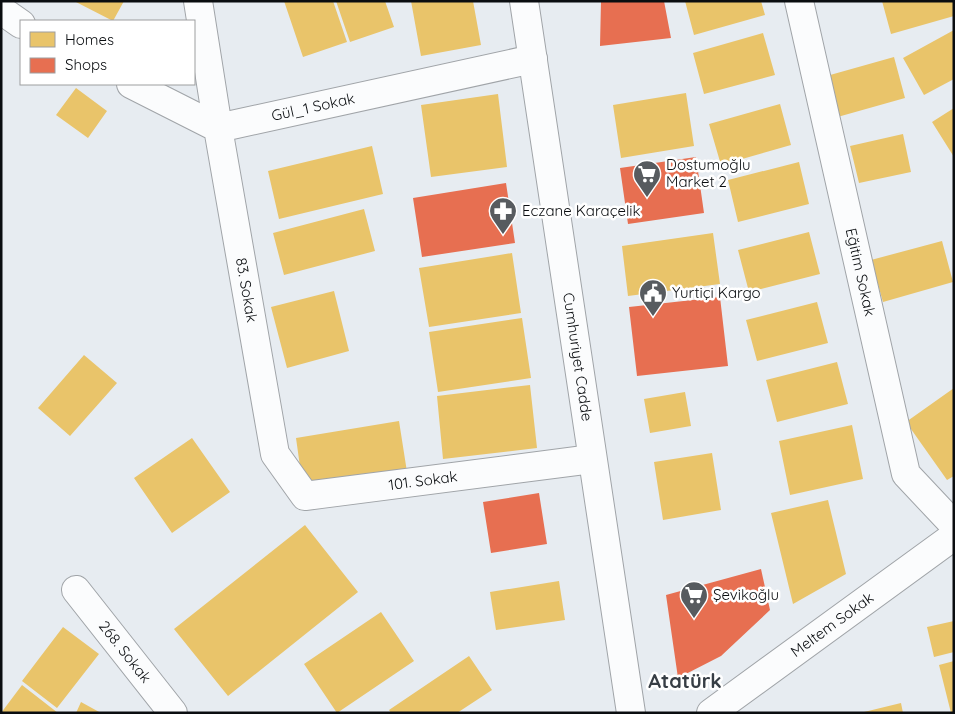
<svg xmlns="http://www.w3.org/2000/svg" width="955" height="714" font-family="Quicksand,sans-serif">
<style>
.homes{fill:#e9c46a}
.shops{fill:#e76f51}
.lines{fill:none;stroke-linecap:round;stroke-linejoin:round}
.minor-casing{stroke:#a0a4a8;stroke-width:30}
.tertiary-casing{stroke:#a0a4a8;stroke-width:30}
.minor{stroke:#fbfcfd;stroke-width:28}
.tertiary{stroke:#fbfcfd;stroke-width:28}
.labels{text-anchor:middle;stroke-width:5;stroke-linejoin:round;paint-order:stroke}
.street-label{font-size:15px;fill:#0a0d10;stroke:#fff}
.poi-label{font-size:15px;fill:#0a0d10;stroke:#fff;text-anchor:start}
.district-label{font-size:20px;font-weight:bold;fill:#373e45;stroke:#fff}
</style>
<rect width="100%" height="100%" fill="#e7ecf1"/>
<!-- homes -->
<path class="homes" d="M 74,1 L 124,1 L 113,21 Z
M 284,1 L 333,1 L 347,42 L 303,57 Z
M 336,1 L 385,1 L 394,27 L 350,42 Z
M 411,1 L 473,1 L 481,45 L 421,56 Z
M 685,1 L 761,1 L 765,15 L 694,35 Z
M 882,1 L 954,1 L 954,16 L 891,34 Z
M 954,30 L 954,79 L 924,95 L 903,58 Z
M 763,33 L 775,75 L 704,94 L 693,53 Z
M 894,57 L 905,98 L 834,118 L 823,77 Z
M 76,88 L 107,111 L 88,138 L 56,115 Z
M 686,93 L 694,146 L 621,158 L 613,105 Z
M 498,94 L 507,167 L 431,177 L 421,105 Z
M 780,104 L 791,145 L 721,165 L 709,124 Z
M 954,108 L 954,157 L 932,122 Z
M 903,134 L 911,172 L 859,183 L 850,146 Z
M 372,146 L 383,194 L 279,219 L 268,171 Z
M 799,162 L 809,204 L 738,222 L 728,180 Z
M 364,209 L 375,251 L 284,275 L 273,233 Z
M 809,232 L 820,274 L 749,292 L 738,250 Z
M 713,233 L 720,284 L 628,296 L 622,246 Z
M 942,241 L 953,282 L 883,302 L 871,260 Z
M 512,253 L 521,313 L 429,327 L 419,268 Z
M 334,291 L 349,351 L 287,368 L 271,307 Z
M 817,302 L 828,343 L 757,361 L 746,320 Z
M 522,318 L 531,378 L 438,392 L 429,332 Z
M 84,355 L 117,383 L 70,436 L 38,408 Z
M 837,362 L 848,404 L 777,422 L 766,380 Z
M 530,385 L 537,448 L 443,459 L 437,396 Z
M 954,388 L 954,476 L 947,480 L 906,422 Z
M 685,392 L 691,426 L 650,433 L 644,399 Z
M 399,421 L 407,472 L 303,488 L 296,438 Z
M 852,425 L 863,479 L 790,495 L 779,441 Z
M 192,438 L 230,492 L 172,533 L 134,478 Z
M 712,453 L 721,510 L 663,520 L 654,462 Z
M 828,500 L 846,574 L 793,604 L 771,513 Z
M 305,525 L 358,592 L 228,696 L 174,629 Z
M 559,581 L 565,620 L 496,630 L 490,592 Z
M 381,612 L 414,661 L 337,713 L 304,664 Z
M 954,621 L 954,652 L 934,657 L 927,627 Z
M 63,627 L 99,654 L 57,708 L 22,681 Z
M 469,656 L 492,690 L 457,713 L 391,713 L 389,710 Z
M 954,661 L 954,713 L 951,713 L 939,665 Z
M 22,685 L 58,713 L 1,713 Z
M 81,702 L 101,713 L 76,713 Z
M 901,703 L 903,713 L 864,713 L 864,712 Z"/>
<!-- shops -->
<path class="shops" d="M 601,1 L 664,1 L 671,38 L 600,46 Z
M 696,157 L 704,213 L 628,224 L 620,168 Z
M 506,183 L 515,243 L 422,257 L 413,198 Z
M 720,297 L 728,366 L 637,376 L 629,307 Z
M 539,493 L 547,544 L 491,553 L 483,502 Z
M 761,569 L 770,610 L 721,656 L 678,678 L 666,595 Z"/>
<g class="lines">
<!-- minor casing -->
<g class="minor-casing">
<g id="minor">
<path id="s1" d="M 198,1 L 218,128 L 533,59"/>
<path id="s2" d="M 799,1 L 906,474 L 954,525"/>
<path d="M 1,10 L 21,24"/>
<path id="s3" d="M 131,84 L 218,128 L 275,454 L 305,496 L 592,459"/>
<path id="s4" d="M 76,590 L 173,713"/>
<path id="s5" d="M 711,713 L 954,536"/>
</g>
</g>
<!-- tertiary casing -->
<g class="tertiary-casing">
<g id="tertiary">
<path id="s6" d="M 524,1 L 631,713"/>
</g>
</g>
<!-- minor -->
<use href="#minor" class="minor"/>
<!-- tertiary -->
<use href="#tertiary" class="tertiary"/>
</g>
<!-- icons -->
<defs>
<g id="supermarket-pin" transform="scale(1.4375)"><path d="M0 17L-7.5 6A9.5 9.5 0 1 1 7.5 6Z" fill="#575b5f" stroke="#fff"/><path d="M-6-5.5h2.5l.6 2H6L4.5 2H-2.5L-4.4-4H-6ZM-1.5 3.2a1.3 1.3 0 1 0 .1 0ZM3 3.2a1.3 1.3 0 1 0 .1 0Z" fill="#fff"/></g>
<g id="pharmacy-pin" transform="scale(1.4375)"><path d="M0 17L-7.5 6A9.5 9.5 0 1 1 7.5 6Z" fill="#575b5f" stroke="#fff"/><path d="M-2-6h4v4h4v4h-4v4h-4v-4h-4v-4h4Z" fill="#fff"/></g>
<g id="civic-pin" transform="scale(1.4375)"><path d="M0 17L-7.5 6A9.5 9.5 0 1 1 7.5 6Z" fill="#575b5f" stroke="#fff"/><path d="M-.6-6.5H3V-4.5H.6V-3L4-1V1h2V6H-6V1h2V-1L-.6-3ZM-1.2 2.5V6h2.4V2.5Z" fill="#fff"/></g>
</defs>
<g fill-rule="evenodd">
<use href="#supermarket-pin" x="647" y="174"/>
<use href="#pharmacy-pin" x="503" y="211"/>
<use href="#civic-pin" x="653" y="293"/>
<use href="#supermarket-pin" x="694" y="595"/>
</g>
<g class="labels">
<!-- street labels -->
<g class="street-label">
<text dy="5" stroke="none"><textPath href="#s1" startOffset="226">Gül_1 Sokak</textPath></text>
<text dy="5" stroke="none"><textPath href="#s2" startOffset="278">Eğitim Sokak</textPath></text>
<text dy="5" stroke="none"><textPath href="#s3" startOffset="262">83. Sokak</textPath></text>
<text dy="5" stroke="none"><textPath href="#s6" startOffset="360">Cumhuriyet Cadde</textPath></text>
<text dy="5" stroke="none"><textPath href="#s3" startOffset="599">101. Sokak</textPath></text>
<text dy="5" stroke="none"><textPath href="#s5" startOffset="150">Meltem Sokak</textPath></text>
<text dy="5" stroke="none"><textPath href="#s4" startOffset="79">268. Sokak</textPath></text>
</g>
<!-- poi labels -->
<g class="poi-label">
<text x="666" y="170">Dostumoğlu<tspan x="666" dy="17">Market 2</tspan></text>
<text x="522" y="216">Eczane Karaçelik</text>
<text x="672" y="298">Yurtiçi Kargo</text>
<text x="713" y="600">Şevikoğlu</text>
</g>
<!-- district labels -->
<g class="district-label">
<text x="685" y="688">Atatürk</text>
</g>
</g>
<!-- border -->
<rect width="955" height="714" fill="none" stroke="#0a0d10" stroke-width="5"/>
<!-- legend -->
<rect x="20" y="20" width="175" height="65" fill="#ffffff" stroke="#9d9e9f"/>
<rect x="30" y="32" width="25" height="15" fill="#e9c46a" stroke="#9d9e9f"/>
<text x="65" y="45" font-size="15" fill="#0a0d10">Homes</text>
<rect x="30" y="58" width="25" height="15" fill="#e76f51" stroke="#9d9e9f"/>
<text x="65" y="70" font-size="15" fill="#0a0d10">Shops</text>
</svg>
